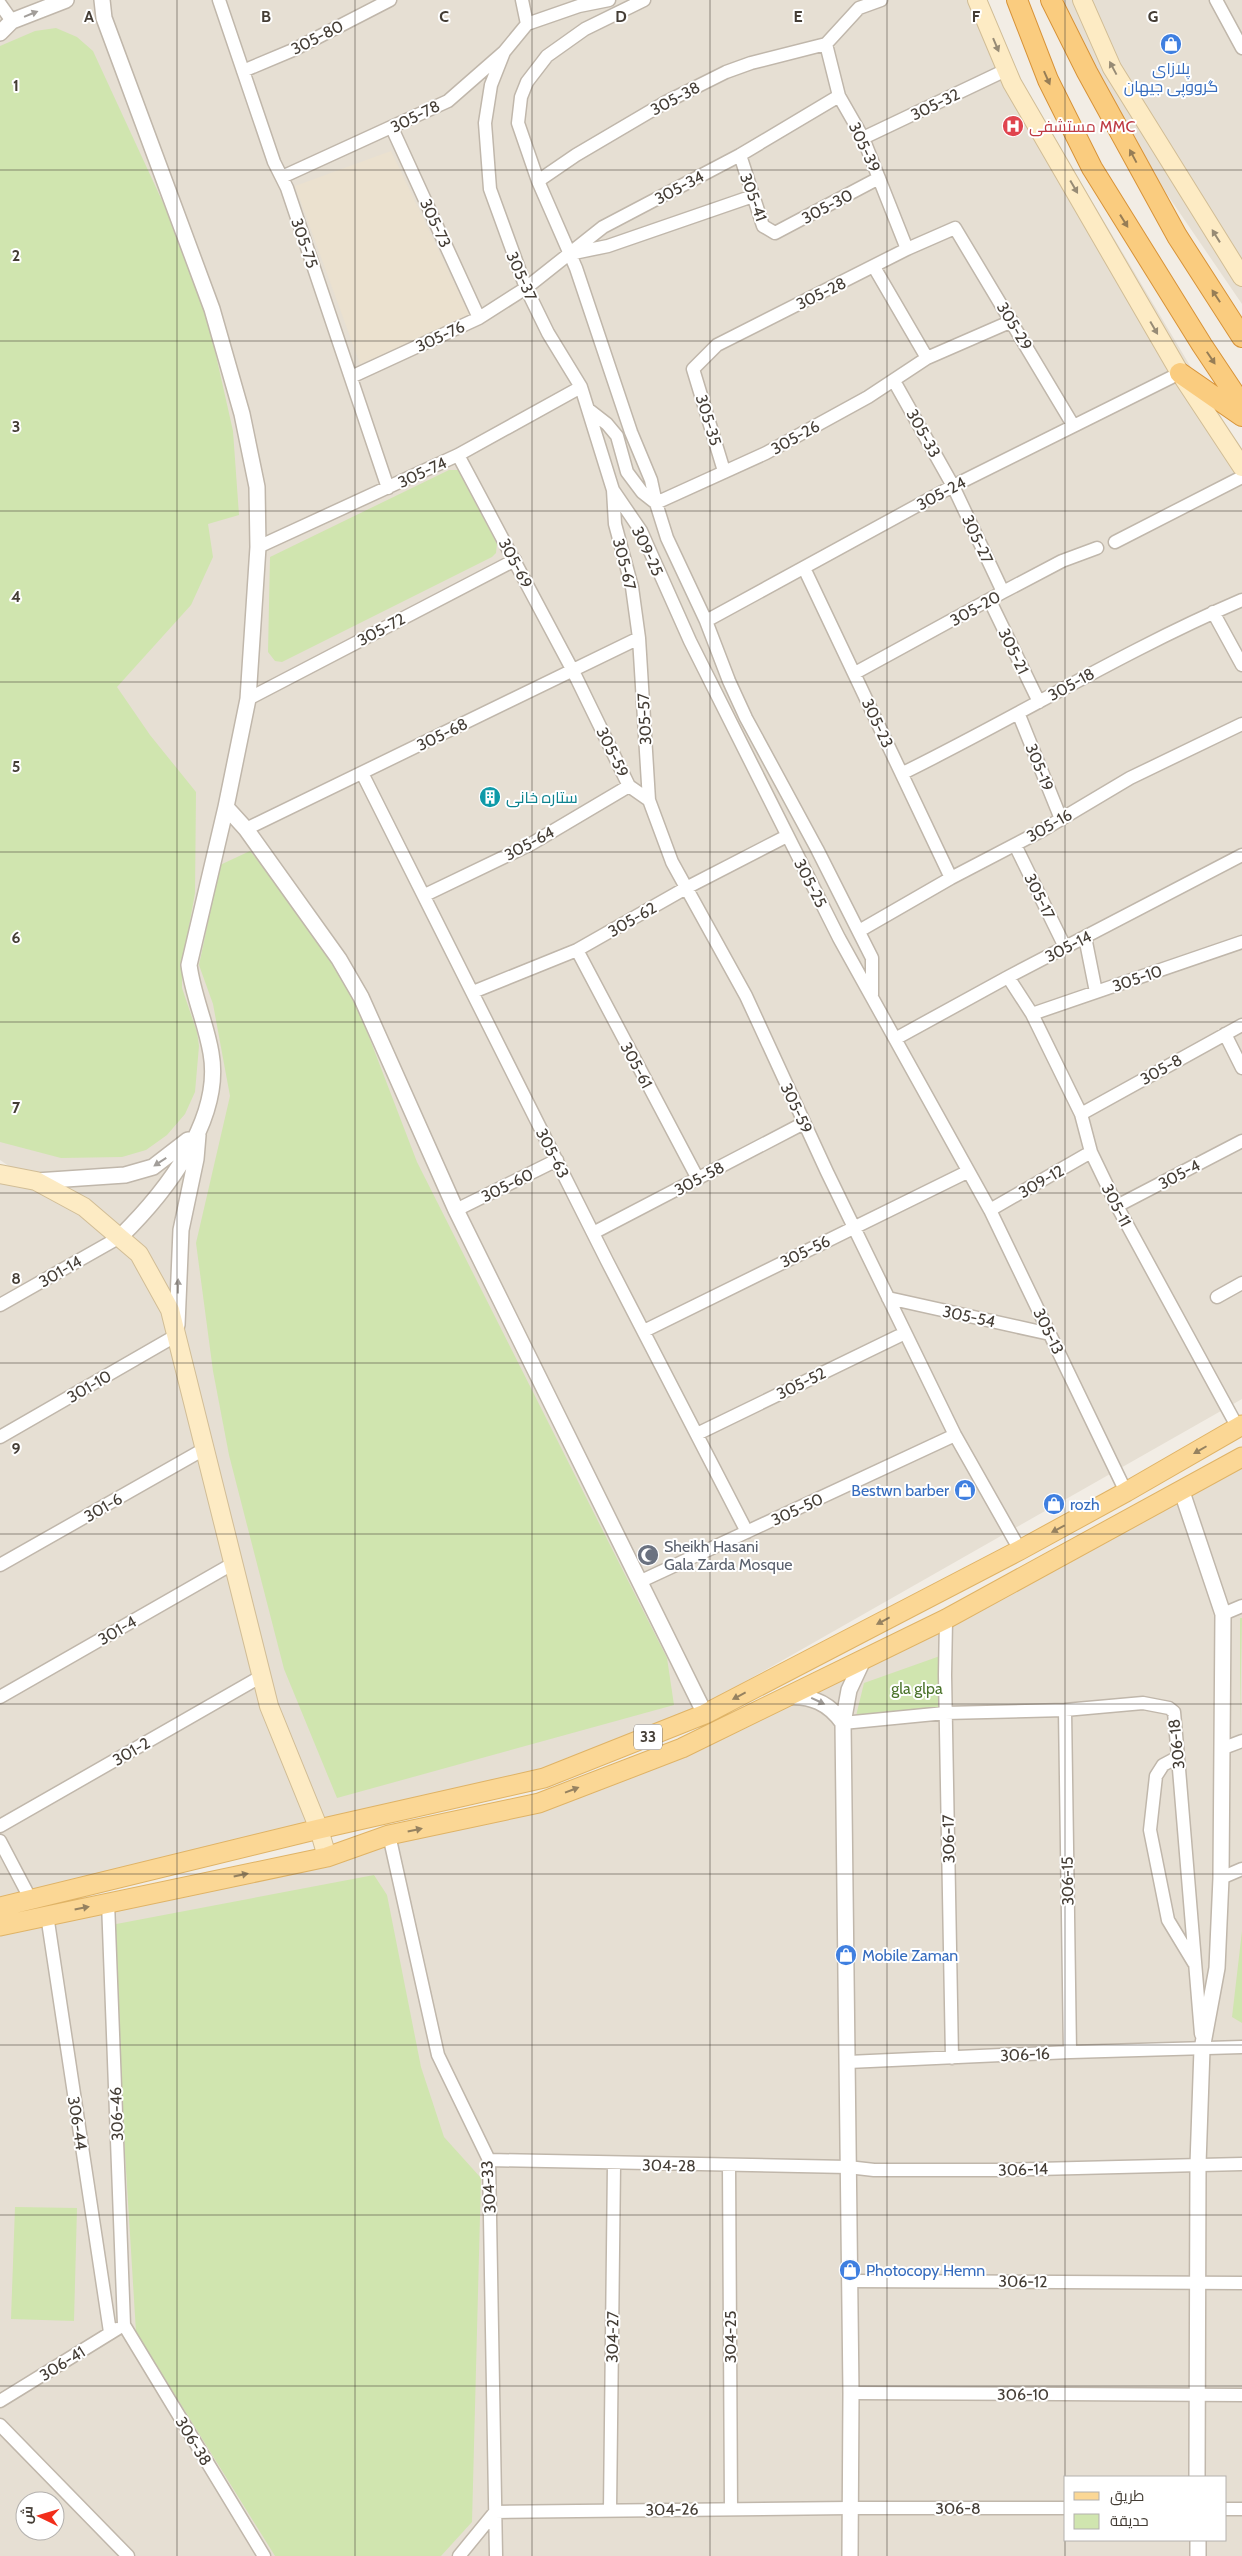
<svg xmlns="http://www.w3.org/2000/svg" width="1242" height="2556" font-family="Cabin,Cairo,sans-serif">
<style>
.residential{fill:#e6dfd3;fill-rule:evenodd}
.education{fill:#ebe1cf}
.green{fill:#d0e5af}
.lines{fill:none;stroke-linecap:round;stroke-linejoin:round}
.minor-casing{stroke:#c0b7ab;stroke-width:15}
.tertiary-casing{stroke:#c0b7ab;stroke-width:18}
.secondary-casing{stroke:#d1bd96;stroke-width:20}
.primary-casing{stroke:#dfb366;stroke-width:21}
.trunk-casing{stroke:#d79339;stroke-width:22}
.minor{stroke:#fff;stroke-width:12}
.tertiary{stroke:#fff;stroke-width:15}
.secondary{stroke:#fdebc4;stroke-width:18}
.primary{stroke:#fbd795;stroke-width:19}
.trunk{stroke:#facc7f;stroke-width:20}
.oneway{fill:#a29e9a}
.oneway2{fill:#978b75}
.oneway3{fill:#967d56}
.oneway4{fill:#968260}
.grid{fill:none;stroke:#443d35;stroke-width:1;stroke-opacity:0.55}
.labels{text-anchor:middle;stroke-width:4;stroke-linejoin:round;paint-order:stroke}
.shield{fill:#fff;stroke:#7c7772;stroke-width:1}
.shield-label{font-size:15px;font-weight:bold;fill:#443d35}
.street-label{font-size:16px;fill:#443d35;stroke:#fff}
.shop-label{font-size:16px;fill:#366cbe;stroke:#fff;text-anchor:start}
.health-label{font-size:16px;fill:#be3a42;stroke:#fff;text-anchor:start}
.culture-label{font-size:16px;fill:#0d838f;stroke:#fff;text-anchor:start}
.worship-label{font-size:16px;fill:#5b616d;stroke:#fff;text-anchor:start}
.park-label{font-size:16px;fill:#4b732a;stroke:#fff}
.grid-label{font-size:16px;text-anchor:middle;font-weight:bold;fill:#443d35;stroke:#fff;stroke-width:4;stroke-linejoin:round;paint-order:stroke}
</style>
<rect width="100%" height="100%" fill="#f2ede5"/>
<!-- residential -->
<path class="residential" d="M 0,0 L 979,0 L 990,30 L 1242,453 L 1242,1399 L 630,1747 L 0,1907 L 0,1172 L 32,1182 L 0,1160 Z
M 1058,0 L 1242,0 L 1242,304 L 1160,184 L 1066,30 Z
M 1242,1463 L 1242,2556 L 0,2556 L 0,1919 L 539,1803 L 682,1748 ZM 1066,2477 L 1226,2477 L 1226,2540 L 1066,2540 ZM 25,2501 L 55,2501 L 55,2531 L 25,2531 Z"/>
<!-- education -->
<path class="education" d="M 391,151 L 471,318 L 360,364 L 295,186 Z"/>
<!-- green -->
<path class="green" d="M 56,28 L 77,37 L 93,51 L 165,207 L 208,320 L 233,431 L 239,515 L 208,524 L 213,557 L 191,605 L 117,687 L 150,735 L 196,792 L 195,893 L 182,966 L 182,988 L 197,1032 L 199,1046 L 195,1092 L 185,1114 L 167,1135 L 146,1150 L 122,1157 L 61,1158 L 0,1142 L 0,46 L 35,31 Z
M 449,470 L 458,470 L 497,544 L 496,553 L 492,557 L 282,662 L 275,661 L 268,652 L 270,557 Z
M 250,851 L 327,944 L 348,982 L 417,1162 L 667,1658 L 674,1705 L 337,1798 L 284,1669 L 229,1455 L 213,1371 L 196,1243 L 230,1096 L 213,1004 L 199,965 L 220,865 Z
M 1240,1618 L 1242,1618 L 1240,1724 Z
M 940,1656 L 942,1709 L 856,1716 L 864,1683 Z
M 374,1875 L 387,1895 L 421,2067 L 444,2137 L 481,2178 L 472,2522 L 441,2556 L 275,2556 L 136,2332 L 111,1925 Z
M 1242,1931 L 1242,2023 L 1232,2017 Z
M 15,2207 L 77,2208 L 74,2321 L 11,2319 Z"/>
<g class="lines">
<!-- minor casing -->
<g class="minor-casing">
<path id="minor" d="M 219,0 L 274,162 L 287,188 L 388,488
M 522,0 L 527,24
M 644,0 L 585,29 L 547,56 L 527,82 L 521,97 L 518,123 L 538,181 L 576,268 L 631,432 L 651,480 L 656,503 L 766,453 L 868,397 L 927,358 L 1012,321
M 1216,0 L 1242,48
M 0,4 L 12,21
M 527,24 L 579,6 L 609,0
M 826,44 L 839,96 L 863,138 L 907,249
M 826,44 L 859,8 L 881,0
M 504,52 L 491,85 L 485,123 L 490,189 L 526,288 L 548,333 L 581,387 L 613,490 L 615,524 L 632,587 L 639,638 L 649,800
M 243,71 L 293,50 L 390,0
M 392,128 L 479,318
M 863,138 L 1006,70
M 740,155 L 763,226 L 775,233 L 879,178
M 282,177 L 448,101 L 504,52 L 527,24
M 538,181 L 576,155 L 666,102 L 726,72 L 751,63 L 826,44
M 574,253 L 608,246 L 753,196
M 874,267 L 927,358
M 351,377 L 479,318 L 526,288 L 603,227 L 740,155 L 839,96
M 894,381 L 953,486 L 1003,592
M 589,410 L 607,424 L 617,436 L 627,472 L 642,492 L 656,503 L 667,538 L 706,621 L 729,681 L 746,718 L 817,849 L 872,958 L 872,995
M 458,455 L 573,671 L 629,786 L 649,800 L 672,862 L 746,996 L 827,1172 L 955,1435 L 1020,1550
M 724,471 L 693,369 L 717,345 L 907,249 L 955,228 L 1073,425
M 613,490 L 641,531 L 690,641 L 839,938 L 990,1210 L 1126,1492
M 1115,542 L 1242,477
M 258,547 L 458,455 L 581,387
M 804,568 L 951,878
M 990,601 L 1039,702
M 1213,612 L 1242,665
M 706,621 L 953,486 L 1180,373
M 855,673 L 1003,592 L 1062,561 L 1097,548
M 248,699 L 515,560
M 1019,715 L 1061,819
M 362,773 L 607,1261 L 747,1532
M 903,773 C 1017,717 1125,650 1242,600
M 246,829 L 639,638
M 1015,845 L 1065,947
M 425,895 L 531,844 L 629,786
M 859,931 L 951,878 L 1041,831 L 1130,778 L 1242,724
M 1085,937 L 1096,992
M 577,950 L 698,1179
M 1008,977 L 1032,1014 L 1081,1114 L 1091,1152 L 1117,1206 L 1238,1428
M 473,992 L 577,950 L 686,888 L 787,836
M 1032,1014 L 1242,942
M 1225,1034 L 1242,1068
M 895,1039 L 1008,977 L 1242,855
M 1081,1114 L 1242,1025
M 1117,1206 L 1242,1141
M 456,1210 L 557,1160
M 990,1210 L 1091,1152
M 593,1233 L 804,1123
M 1217,1297 L 1242,1283
M 888,1298 L 1050,1334
M 0,1305 L 120,1237
M 644,1331 L 967,1172
M 697,1434 L 905,1333
M 0,1437 L 177,1335
M 0,1565 L 206,1448
M 639,1582 L 955,1435
M 1223,1614 L 1242,1606
M 946,1619 L 945,1675 L 952,2058
M 0,1697 L 234,1563
M 1065,1710 L 1070,2052
M 843,1723 L 945,1713 L 1065,1710 L 1143,1703 L 1169,1708 L 1174,1712 L 1178,1757 L 1201,2034
M 1221,1749 L 1242,1741
M 1178,1757 L 1163,1765 L 1156,1776 L 1150,1830 L 1168,1920 L 1194,1963
M 0,1826 L 262,1676
M 389,1835 L 438,2055 L 489,2160 L 496,2556
M 0,1841 L 31,1900
M 1221,1878 L 1242,1869
M 108,1902 L 124,2325 L 264,2556
M 47,1915 L 110,2332
M 848,2062 L 1070,2052 L 1242,2047
M 489,2160 L 848,2167 L 874,2170 L 999,2170 L 1242,2164
M 729,2165 L 731,2509
M 849,2281 L 1242,2283
M 851,2393 L 1242,2395
M 0,2401 L 117,2329
M 0,2425 L 128,2556
M 1226,2509 L 1242,2509
M 610,2510 L 614,2164
M 459,2556 L 495,2512 L 849,2508 L 1066,2508"/>
</g>
<!-- tertiary casing -->
<g class="tertiary-casing">
<path id="tertiary" d="M 102,0 L 104,18 L 212,309 L 242,414 L 257,487 L 258,547 L 248,699 L 226,807 L 246,829 L 339,959 L 361,997 L 456,1210 L 705,1714
M 0,33 L 12,21 L 66,0
M 36,1181 L 125,1175 L 153,1167 L 188,1140
M 120,1237 C 165,1193 223,1120 211,1053 C 206,1023 193,996 189,965 L 226,807
M 177,1325 L 181,1230 L 196,1159 L 198,1135
M 1182,1492 L 1223,1614 L 1221,1878 L 1217,1968 L 1202,2049 L 1198,2164 L 1197,2477
M 787,1697 C 811,1695 829,1703 843,1723
M 1198,2540 L 1198,2556
M 850,2556 L 851,2393 L 843,1723 L 849,1690 L 863,1660"/>
</g>
<!-- secondary casing -->
<g class="secondary-casing">
<path id="secondary" d="M 977,0 L 1012,83 L 1180,373 L 1242,467
M 1082,0 L 1112,68 L 1242,277
M 0,1174 L 36,1181 L 84,1207 L 139,1254 L 170,1310 L 269,1706 L 319,1829 L 327,1857"/>
</g>
<!-- primary casing -->
<g class="primary-casing">
<path id="primary" d="M 0,1907 L 319,1829 L 544,1778 L 705,1714 L 1020,1550 L 1126,1492 L 1242,1425
M 0,1926 L 327,1857 L 389,1835 L 539,1803 L 682,1748 L 946,1619 L 1242,1457"/>
</g>
<!-- trunk casing -->
<g class="trunk-casing">
<path id="trunk" d="M 1017,0 L 1048,80 L 1092,168 L 1202,345 L 1242,405
M 1051,0 L 1087,72 L 1177,236 L 1242,337
M 1180,373 L 1242,416"/>
</g>
<!-- minor -->
<use href="#minor" class="minor"/>
<!-- tertiary -->
<use href="#tertiary" class="tertiary"/>
<!-- secondary -->
<use href="#secondary" class="secondary"/>
<!-- primary -->
<use href="#primary" class="primary"/>
<!-- trunk -->
<use href="#trunk" class="trunk"/>
</g>
<!-- one-way arrows -->
<defs><path id="oneway-solid" d="M-6-.8H1V-3.2L6.5 0L1 3.2V.8H-6Z" transform="scale(1.25)"/></defs>
<g class="oneway">
<use href="#oneway-solid" transform="translate(31 14) rotate(-22)"/>
<use href="#oneway-solid" transform="translate(160 1162) rotate(147)"/>
<use href="#oneway-solid" transform="translate(178 1286) rotate(-89)"/>
<use href="#oneway-solid" transform="translate(818 1701) rotate(25)"/>
</g>
<g class="oneway2">
<use href="#oneway-solid" transform="translate(996 45) rotate(67)"/>
<use href="#oneway-solid" transform="translate(1113 68) rotate(-118)"/>
<use href="#oneway-solid" transform="translate(1074 187) rotate(60)"/>
<use href="#oneway-solid" transform="translate(1216 236) rotate(-122)"/>
<use href="#oneway-solid" transform="translate(1154 328) rotate(60)"/>
</g>
<g class="oneway3">
<use href="#oneway-solid" transform="translate(1047 78) rotate(66)"/>
<use href="#oneway-solid" transform="translate(1133 156) rotate(-118)"/>
<use href="#oneway-solid" transform="translate(1124 221) rotate(58)"/>
<use href="#oneway-solid" transform="translate(1216 296) rotate(-123)"/>
<use href="#oneway-solid" transform="translate(1211 358) rotate(56)"/>
</g>
<g class="oneway4">
<use href="#oneway-solid" transform="translate(1200 1450) rotate(150)"/>
<use href="#oneway-solid" transform="translate(1058 1529) rotate(152)"/>
<use href="#oneway-solid" transform="translate(883 1621) rotate(152)"/>
<use href="#oneway-solid" transform="translate(739 1696) rotate(152)"/>
<use href="#oneway-solid" transform="translate(572 1790) rotate(-21)"/>
<use href="#oneway-solid" transform="translate(415 1830) rotate(-12)"/>
<use href="#oneway-solid" transform="translate(241 1875) rotate(-12)"/>
<use href="#oneway-solid" transform="translate(82 1908) rotate(-11)"/>
</g>
<!-- grid -->
<path class="grid" d="M 177,0 L 177,2556M 355,0 L 355,2556M 532,0 L 532,2556M 710,0 L 710,2556M 887,0 L 887,2556M 1065,0 L 1065,2556M 0,170 L 1242,170M 0,341 L 1242,341M 0,511 L 1242,511M 0,682 L 1242,682M 0,852 L 1242,852M 0,1022 L 1242,1022M 0,1193 L 1242,1193M 0,1363 L 1242,1363M 0,1534 L 1242,1534M 0,1704 L 1242,1704M 0,1874 L 1242,1874M 0,2045 L 1242,2045M 0,2215 L 1242,2215M 0,2386 L 1242,2386"/>
<!-- icons -->
<defs>
<g id="shop-disc" transform="scale(1.125)"><circle r="9.5" fill="#3f7fe0" stroke="#fff"/><path d="M-5-2.5h2.3a2.7 3.5 0 0 1 5.4 0H5L5.5 6h-11ZM-1.5-2.5h3a1.5 2.3 0 0 0-3 0Z" fill="#fff"/></g>
<g id="hospital-disc" transform="scale(1.125)"><circle r="9.5" fill="#e0444e" stroke="#fff"/><path d="M-5-5h3v3.5h4V-5h3V5h-3V1.5h-4V5h-3Z" fill="#fff"/></g>
<g id="building-disc" transform="scale(1.125)"><circle r="9.5" fill="#0f9aa8" stroke="#fff"/><path d="M-4-6H4V6H1V3H-1V6H-4ZM-2.5-4.3h1.7v1.8h-1.7ZM.8-4.3h1.7v1.8H.8ZM-2.5-1h1.7V.8h-1.7ZM.8-1h1.7V.8H.8Z" fill="#fff"/></g>
<g id="mosque-disc" transform="scale(1.125)"><circle r="9.5" fill="#6b7280" stroke="#fff"/><path d="M3.5-4.9A6 6 0 1 0 3.5 4.9A5 5 0 1 1 3.5-4.9Z" fill="#fff"/></g>
</defs>
<g fill-rule="evenodd">
<use href="#shop-disc" x="1171" y="44"/>
<use href="#hospital-disc" x="1013" y="126"/>
<use href="#building-disc" x="490" y="797"/>
<use href="#shop-disc" x="965" y="1490"/>
<use href="#shop-disc" x="1054" y="1504"/>
<use href="#mosque-disc" x="648" y="1555"/>
<use href="#shop-disc" x="846" y="1955"/>
<use href="#shop-disc" x="850" y="2270"/>
</g>
<g class="labels">
<!-- shield labels -->
<rect class="shield" x="634" y="1724.5" width="28" height="25" rx="4"/>
<g class="shield-label">
<text x="648" y="1742">33</text>
</g>
<!-- street labels -->
<g class="street-label">
<text transform="translate(317 37) rotate(-27)" y="6">305-80</text>
<text transform="translate(675 98) rotate(-28)" y="6">305-38</text>
<text transform="translate(935 104) rotate(-26)" y="6">305-32</text>
<text transform="translate(415 116) rotate(-26)" y="6">305-78</text>
<text transform="translate(865 147) rotate(65)" y="6">305-39</text>
<text transform="translate(679 187) rotate(-28)" y="6">305-34</text>
<text transform="translate(754 197) rotate(70)" y="6">305-41</text>
<text transform="translate(827 206) rotate(-28)" y="6">305-30</text>
<text transform="translate(436 223) rotate(65)" y="6">305-73</text>
<text transform="translate(305 243) rotate(71)" y="6">305-75</text>
<text transform="translate(522 276) rotate(66)" y="6">305-37</text>
<text transform="translate(821 293) rotate(-26)" y="6">305-28</text>
<text transform="translate(1015 326) rotate(59)" y="6">305-29</text>
<text transform="translate(440 336) rotate(-25)" y="6">305-76</text>
<text transform="translate(709 420) rotate(73)" y="6">305-35</text>
<text transform="translate(924 433) rotate(61)" y="6">305-33</text>
<text transform="translate(795 437) rotate(-29)" y="6">305-26</text>
<text transform="translate(422 472) rotate(-25)" y="6">305-74</text>
<text transform="translate(941 493) rotate(-28)" y="6">305-24</text>
<text transform="translate(978 539) rotate(65)" y="6">305-27</text>
<text transform="translate(648 551) rotate(65)" y="6">309-25</text>
<text transform="translate(516 563) rotate(62)" y="6">305-69</text>
<text transform="translate(625 564) rotate(76)" y="6">305-67</text>
<text transform="translate(975 608) rotate(-29)" y="6">305-20</text>
<text transform="translate(381 629) rotate(-28)" y="6">305-72</text>
<text transform="translate(1014 651) rotate(64)" y="6">305-21</text>
<text transform="translate(1071 684) rotate(-29)" y="6">305-18</text>
<text transform="translate(644 719) rotate(-93)" y="6">305-57</text>
<text transform="translate(878 723) rotate(65)" y="6">305-23</text>
<text transform="translate(442 734) rotate(-26)" y="6">305-68</text>
<text transform="translate(613 752) rotate(64)" y="6">305-59</text>
<text transform="translate(1040 767) rotate(68)" y="6">305-19</text>
<text transform="translate(1049 825) rotate(-30)" y="6">305-16</text>
<text transform="translate(529 843) rotate(-28)" y="6">305-64</text>
<text transform="translate(811 883) rotate(63)" y="6">305-25</text>
<text transform="translate(1040 896) rotate(64)" y="6">305-17</text>
<text transform="translate(632 919) rotate(-30)" y="6">305-62</text>
<text transform="translate(1068 946) rotate(-27)" y="6">305-14</text>
<text transform="translate(1137 978) rotate(-19)" y="6">305-10</text>
<text transform="translate(637 1065) rotate(62)" y="6">305-61</text>
<text transform="translate(1161 1069) rotate(-29)" y="6">305-8</text>
<text transform="translate(797 1108) rotate(65)" y="6">305-59</text>
<text transform="translate(553 1153) rotate(63)" y="6">305-63</text>
<text transform="translate(1179 1174) rotate(-28)" y="6">305-4</text>
<text transform="translate(699 1178) rotate(-28)" y="6">305-58</text>
<text transform="translate(1041 1181) rotate(-30)" y="6">309-12</text>
<text transform="translate(507 1185) rotate(-26)" y="6">305-60</text>
<text transform="translate(1117 1205) rotate(63)" y="6">305-11</text>
<text transform="translate(805 1251) rotate(-26)" y="6">305-56</text>
<text transform="translate(60 1271) rotate(-30)" y="6">301-14</text>
<text transform="translate(969 1316) rotate(12)" y="6">305-54</text>
<text transform="translate(1049 1331) rotate(64)" y="6">305-13</text>
<text transform="translate(801 1383) rotate(-26)" y="6">305-52</text>
<text transform="translate(89 1386) rotate(-30)" y="6">301-10</text>
<text transform="translate(103 1507) rotate(-30)" y="6">301-6</text>
<text transform="translate(797 1509) rotate(-25)" y="6">305-50</text>
<text transform="translate(117 1630) rotate(-30)" y="6">301-4</text>
<text transform="translate(1176 1744) rotate(-96)" y="6">306-18</text>
<text transform="translate(131 1751) rotate(-30)" y="6">301-2</text>
<text transform="translate(948 1839) rotate(-91)" y="6">306-17</text>
<text transform="translate(1067 1881) rotate(-91)" y="6">306-15</text>
<text transform="translate(1025 2054) rotate(-3)" y="6">306-16</text>
<text transform="translate(116 2114) rotate(-92)" y="6">306-46</text>
<text transform="translate(78 2123) rotate(81)" y="6">306-44</text>
<text transform="translate(669 2165) rotate(1)" y="6">304-28</text>
<text transform="translate(1023 2169) rotate(-2)" y="6">306-14</text>
<text transform="translate(488 2187) rotate(-94)" y="6">304-33</text>
<text transform="translate(1023 2281) rotate(1)" y="6">306-12</text>
<text transform="translate(612 2337) rotate(-89)" y="6">304-27</text>
<text transform="translate(730 2337) rotate(-90)" y="6">304-25</text>
<text transform="translate(62 2363) rotate(-32)" y="6">306-41</text>
<text x="1023" y="2400">306-10</text>
<text transform="translate(194 2441) rotate(59)" y="6">306-38</text>
<text x="958" y="2514">306-8</text>
<text transform="translate(672 2509) rotate(-1)" y="6">304-26</text>
</g>
<!-- shop labels -->
<g class="shop-label">
<text x="1171" y="74" text-anchor="middle">پلازای<tspan x="1171" dy="18">گرووپی جیهان</tspan></text>
<text x="949" y="1496" text-anchor="end">Bestwn barber</text>
<text x="1070" y="1510">rozh</text>
<text x="862" y="1961">Mobile Zaman</text>
<text x="866" y="2276">Photocopy Hemn</text>
</g>
<!-- health labels -->
<g class="health-label">
<text x="1029" y="132">مستشفى MMC</text>
</g>
<!-- culture labels -->
<g class="culture-label">
<text x="506" y="803">ستاره خانی</text>
</g>
<!-- worship labels -->
<g class="worship-label">
<text x="664" y="1552">Sheikh Hasani<tspan x="664" dy="18">Gala Zarda Mosque</tspan></text>
</g>
<!-- park labels -->
<g class="park-label">
<text x="917" y="1694">gla glpa</text>
</g>
</g>
<g class="grid-label">
<text x="89" y="22">A</text>
<text x="266" y="22">B</text>
<text x="444" y="22">C</text>
<text x="621" y="22">D</text>
<text x="798" y="22">E</text>
<text x="976" y="22">F</text>
<text x="1153" y="22">G</text>
<text x="16" y="91">1</text>
<text x="16" y="261">2</text>
<text x="16" y="432">3</text>
<text x="16" y="602">4</text>
<text x="16" y="772">5</text>
<text x="16" y="943">6</text>
<text x="16" y="1113">7</text>
<text x="16" y="1284">8</text>
<text x="16" y="1454">9</text>
</g>
<!-- legend -->
<rect x="1064" y="2476" width="162" height="65" fill="#ffffff" stroke="#b4b1ae"/>
<rect x="1074" y="2492" width="25" height="8" fill="#fbd795" stroke="#b4b1ae"/>
<text x="1110" y="2501" font-size="15" fill="#443d35">طريق</text>
<rect x="1074" y="2514" width="25" height="15" fill="#d0e5af" stroke="#b4b1ae"/>
<text x="1110" y="2526" font-size="15" fill="#443d35">حديقة</text>
<!-- north arrow -->
<g transform="translate(40 2516) rotate(275)"><circle r="24" fill="#ffffff" stroke="#b4b1ae"/>
<path d="M0-4L9 19L0 12L-9 19Z" fill="#f22e1b"/>
<text y="-8" font-size="14" font-weight="bold" text-anchor="middle" fill="#443d35">ش</text>
</g>
</svg>
